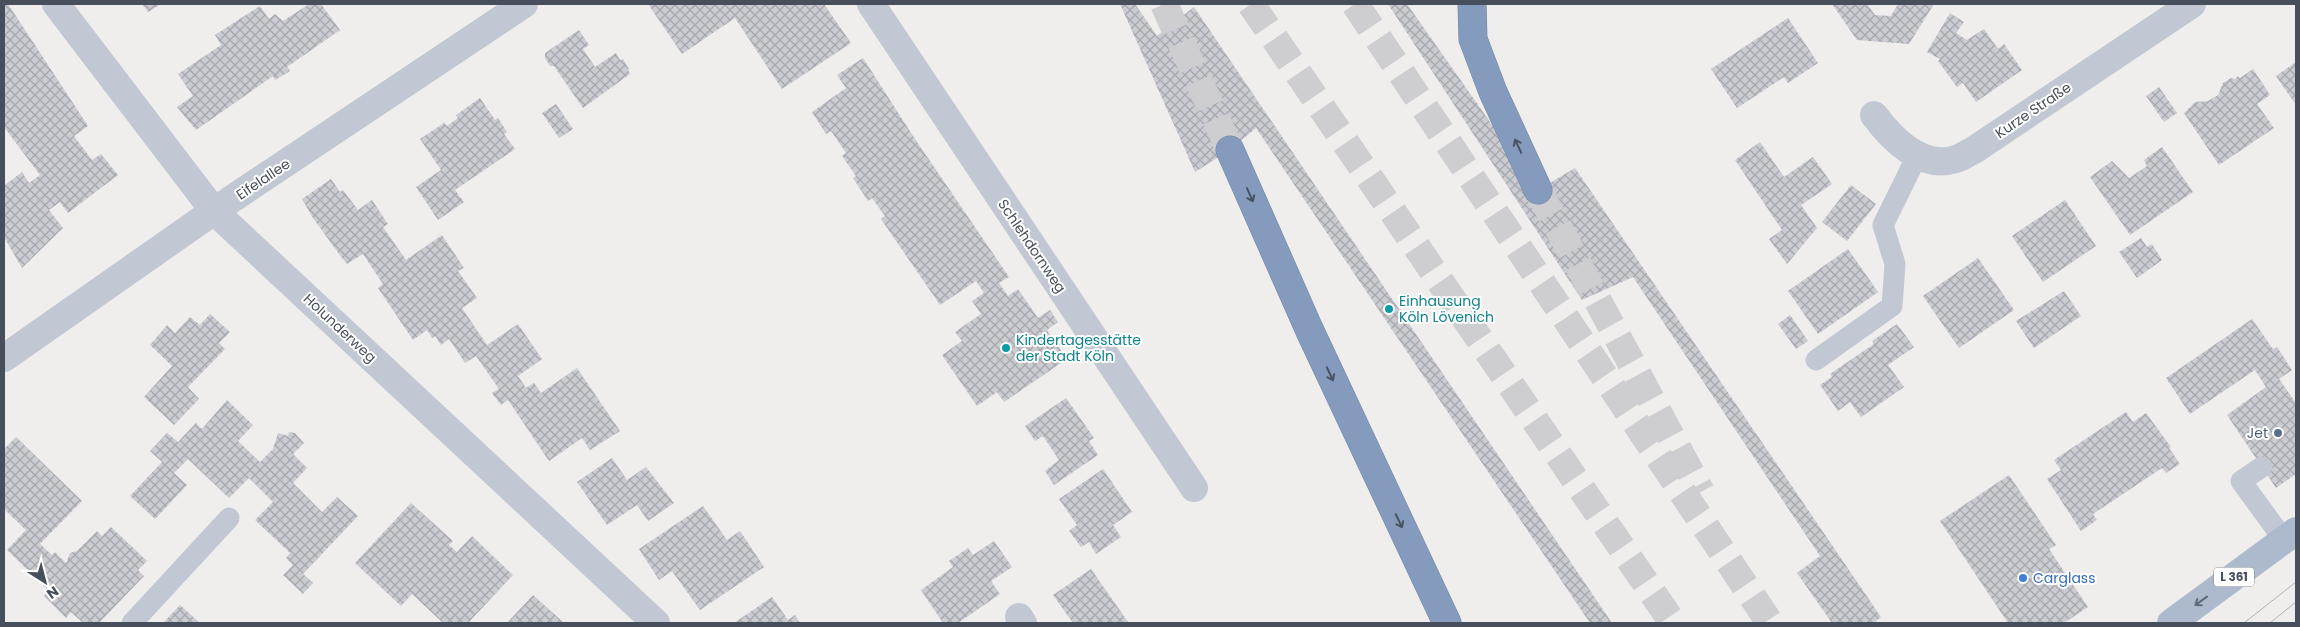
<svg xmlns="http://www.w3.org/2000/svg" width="2300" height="627" font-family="Poppins,sans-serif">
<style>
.building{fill:url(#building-cross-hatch)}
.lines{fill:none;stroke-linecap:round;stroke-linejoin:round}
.highway-tunnel{stroke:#cecdd0;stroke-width:28;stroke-dasharray:28 14;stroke-linecap:butt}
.highway-casing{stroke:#7086a8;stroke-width:29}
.lane{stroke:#c1c8d3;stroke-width:21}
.street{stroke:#c1c8d3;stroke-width:28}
.primary{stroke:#adbacd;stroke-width:28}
.highway{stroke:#859bbd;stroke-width:28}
.tram{stroke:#afb2b8;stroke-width:1}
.oneway{stroke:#495360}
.oneway2{stroke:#606a78}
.culture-dot{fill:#0f9aa8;stroke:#fff;stroke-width:2}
.service-dot{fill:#5c6f8a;stroke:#fff;stroke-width:2}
.shop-dot{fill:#3f7fe0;stroke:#fff;stroke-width:2}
.labels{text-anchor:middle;stroke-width:4;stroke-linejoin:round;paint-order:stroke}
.shield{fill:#fff;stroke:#7e848c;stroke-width:1}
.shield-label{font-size:12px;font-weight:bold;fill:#464f5b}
.street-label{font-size:14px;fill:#464f5b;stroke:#fff}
.culture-label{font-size:14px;fill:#0d838f;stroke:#fff;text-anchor:start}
.service-label{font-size:14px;fill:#4e5e75;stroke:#fff;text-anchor:end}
.shop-label{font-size:14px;fill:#366cbe;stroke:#fff;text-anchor:start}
</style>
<defs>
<pattern id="building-cross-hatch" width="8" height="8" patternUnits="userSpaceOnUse" patternTransform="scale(1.25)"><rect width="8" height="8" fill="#caccd2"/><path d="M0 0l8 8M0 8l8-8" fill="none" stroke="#a6a8ad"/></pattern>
</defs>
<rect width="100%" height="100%" fill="#f0eded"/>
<!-- building -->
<path class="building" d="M 4,4 L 8,4 L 88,126 L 74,136 L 92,160 L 101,154 L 118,175 L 68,213 L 60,202 L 49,210 L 63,228 L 22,268 L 4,237 L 4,186 L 22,172 L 29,183 L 40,175 L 4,127 Z
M 142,4 L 161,4 L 148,12 Z
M 309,4 L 321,4 L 340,30 L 287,67 L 290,71 L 275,80 L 273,76 L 196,130 L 177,107 L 193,96 L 178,74 L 221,45 L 215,35 L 260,6 L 269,19 L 275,14 L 283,21 Z
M 648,4 L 824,4 L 851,43 L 782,89 L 735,18 L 682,54 Z
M 1120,4 L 1135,4 L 1157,36 L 1194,7 L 1612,623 L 1590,623 L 1256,128 L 1230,150 L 1195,172 Z
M 1388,4 L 1407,4 L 1538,190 L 1575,168 L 1881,617 L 1874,623 L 1832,623 L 1797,573 L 1820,556 L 1633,277 L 1582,300 Z
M 1832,4 L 1867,4 L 1875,15 L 1891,16 L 1898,4 L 1934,4 L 1909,44 L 1857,40 Z
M 1950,13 L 1964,22 L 1956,33 L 1967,40 L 1984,29 L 1998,49 L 2004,44 L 2022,70 L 1976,102 L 1963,83 L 1957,87 L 1938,61 L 1940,59 L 1927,52 Z
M 1788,18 L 1818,63 L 1788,83 L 1784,77 L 1737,108 L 1711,69 Z
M 579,30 L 589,45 L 583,49 L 595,67 L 616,53 L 620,60 L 623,59 L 629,69 L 628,70 L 630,74 L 583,108 L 554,66 L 550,66 L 545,58 L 545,53 Z
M 863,58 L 915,139 L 1009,277 L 999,283 L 1008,296 L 1018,289 L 1038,318 L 1050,310 L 1058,322 L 1047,330 L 1067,359 L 1004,402 L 997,392 L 977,406 L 942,355 L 962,341 L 955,332 L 981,314 L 972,301 L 984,293 L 976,281 L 940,305 L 881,219 L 885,216 L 872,198 L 868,201 L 853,178 L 856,176 L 842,156 L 846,153 L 831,131 L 826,134 L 812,112 L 846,88 L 837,75 Z
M 2296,62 L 2296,105 L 2276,76 Z
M 2253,69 L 2270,95 L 2257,104 L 2274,128 L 2219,165 L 2184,113 L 2195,102 L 2208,101 L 2218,95 L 2223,83 L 2231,78 L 2235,79 L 2238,76 L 2240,78 Z
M 2159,87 L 2177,113 L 2164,122 L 2146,96 Z
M 480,98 L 495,120 L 498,118 L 507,132 L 504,134 L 515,149 L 455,190 L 464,202 L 438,220 L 416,187 L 441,170 L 420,139 L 444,123 L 447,126 L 458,118 L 456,115 Z
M 556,104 L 573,129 L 559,138 L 542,113 Z
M 1760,142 L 1784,177 L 1813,157 L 1832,184 L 1801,205 L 1817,228 L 1787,264 L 1769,239 L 1782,230 L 1735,160 Z
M 2162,147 L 2193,192 L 2130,235 L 2090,177 L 2112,161 L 2129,178 L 2147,166 L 2144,160 Z
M 331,179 L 340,192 L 343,190 L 358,210 L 372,200 L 388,224 L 383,227 L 406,260 L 442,235 L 464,268 L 458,271 L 477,298 L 462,308 L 487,345 L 518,324 L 542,359 L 518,376 L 526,388 L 534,383 L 541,393 L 577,368 L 620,431 L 590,450 L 582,438 L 549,461 L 508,400 L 501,405 L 492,393 L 499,389 L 476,356 L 465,363 L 449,339 L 441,345 L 435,336 L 432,338 L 427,330 L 413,340 L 378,288 L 383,284 L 363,254 L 347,264 L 342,258 L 313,218 L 302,199 Z
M 1851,185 L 1876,204 L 1847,241 L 1822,222 Z
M 2065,200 L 2096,246 L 2043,282 L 2012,236 Z
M 2141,238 L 2147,247 L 2152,244 L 2162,260 L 2137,278 L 2119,252 Z
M 1848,249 L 1878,292 L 1818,334 L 1788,291 Z
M 1978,258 L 2014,310 L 1959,348 L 1923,296 Z
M 2064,291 L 2081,316 L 2034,348 L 2016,321 Z
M 210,314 L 230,332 L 219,343 L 225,349 L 188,387 L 199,399 L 174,425 L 144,397 L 172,366 L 150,345 L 167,325 L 175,333 L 190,317 L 200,325 Z
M 1790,315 L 1808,341 L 1796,349 L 1778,324 Z
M 2252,319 L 2273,349 L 2277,347 L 2292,370 L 2279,379 L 2296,403 L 2296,474 L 2276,488 L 2227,415 L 2266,387 L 2255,370 L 2190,414 L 2166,378 Z
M 1897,324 L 1914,347 L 1888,365 L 1904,387 L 1861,417 L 1850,402 L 1838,411 L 1820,385 L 1832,377 L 1830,374 L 1874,344 L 1872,341 Z
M 1066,398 L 1094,438 L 1089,441 L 1098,455 L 1054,485 L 1045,471 L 1059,460 L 1043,436 L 1035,441 L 1025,426 Z
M 227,400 L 253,425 L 238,441 L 260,462 L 273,449 L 278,433 L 288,436 L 289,432 L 295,433 L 304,443 L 293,454 L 307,468 L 293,483 L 322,512 L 337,497 L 358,516 L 303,574 L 313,583 L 303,594 L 283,575 L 293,565 L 286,558 L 290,553 L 255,520 L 273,502 L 249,478 L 229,498 L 188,459 L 174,473 L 187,485 L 155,519 L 130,496 L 162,462 L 150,451 L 167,433 L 178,442 L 196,423 L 202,429 Z
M 2126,412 L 2133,422 L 2146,413 L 2171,447 L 2169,448 L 2180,464 L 2166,473 L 2162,468 L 2093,514 L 2097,520 L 2081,531 L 2047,479 L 2061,470 L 2054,460 Z
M 16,437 L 82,501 L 40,544 L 52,555 L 55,552 L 66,563 L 70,553 L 77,551 L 97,531 L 102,536 L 111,527 L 147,561 L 138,570 L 144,576 L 99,623 L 83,623 L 71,612 L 66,618 L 44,596 L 49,591 L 7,550 L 26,530 L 4,509 L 4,449 Z
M 612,458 L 627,480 L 646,467 L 674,503 L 648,521 L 637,505 L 607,525 L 577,482 Z
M 1103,469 L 1132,512 L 1113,525 L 1121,537 L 1096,554 L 1089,542 L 1081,547 L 1069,531 L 1077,525 L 1059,499 Z
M 2009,475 L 2056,545 L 2049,549 L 2088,607 L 2064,623 L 2008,623 L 1940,521 Z
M 411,503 L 453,541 L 449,545 L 457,552 L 472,536 L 513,575 L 468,623 L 443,623 L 412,594 L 401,606 L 355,563 Z
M 703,506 L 727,540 L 740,531 L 764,567 L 700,610 L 672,571 L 659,580 L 639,549 Z
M 994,541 L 1012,567 L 991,581 L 1000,594 L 958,623 L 943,623 L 921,590 L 953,567 L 949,561 L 968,548 L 973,555 Z
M 1091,569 L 1126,619 L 1129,623 L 1073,623 L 1053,595 Z
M 533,595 L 564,623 L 507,623 Z
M 772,597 L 788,620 L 795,615 L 800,623 L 734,623 Z
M 180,605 L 200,623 L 163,623 Z"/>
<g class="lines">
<!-- highway-tunnel -->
<path class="highway-tunnel" d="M 1164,4 L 1230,150
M 1251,4 L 1673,623
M 1355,4 L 1770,623
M 1538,190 L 1701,492"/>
<!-- highway casing -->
<g class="highway-casing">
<path id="highway" d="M 1472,4 L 1473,39 L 1493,92 L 1538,190
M 1230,150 L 1309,329 L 1447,623"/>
</g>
<!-- lane -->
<path class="lane" d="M 1816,360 L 1892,306 L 1895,264 L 1883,225 L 1918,154
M 2262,467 L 2241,481 L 2284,540
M 132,623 L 229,518"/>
<!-- street -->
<path class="street" d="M 56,4 L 214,211 L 656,623
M 871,4 L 1194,488
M 1874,115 C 1892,139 1922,170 1956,159 C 1962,157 1968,153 1974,150 L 2192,4
M 4,358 L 214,211 L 524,4
M 1019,617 L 1023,623"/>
<!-- primary -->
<path class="primary" d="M 2171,623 L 2296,531"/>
<!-- highway -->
<use href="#highway" class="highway"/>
<!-- tram -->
<path class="tram" d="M 2244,623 L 2296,582
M 2270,623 L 2296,602"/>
</g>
<!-- one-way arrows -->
<defs><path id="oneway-shaft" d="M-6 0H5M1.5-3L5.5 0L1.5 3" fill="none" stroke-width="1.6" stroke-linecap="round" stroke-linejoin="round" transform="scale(1.25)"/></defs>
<g class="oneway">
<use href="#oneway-shaft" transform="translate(1518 146) rotate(-115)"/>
<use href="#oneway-shaft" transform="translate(1250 195) rotate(66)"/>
<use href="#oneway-shaft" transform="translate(1330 374) rotate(65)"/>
<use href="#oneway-shaft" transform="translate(1399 521) rotate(65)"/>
</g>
<use class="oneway2" href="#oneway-shaft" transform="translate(2201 601) rotate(144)"/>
<!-- markers -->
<g class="culture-dot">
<circle cx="1389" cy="309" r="5"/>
<circle cx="1006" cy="348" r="5"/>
</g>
<circle class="service-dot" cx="2278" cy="433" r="5"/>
<circle class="shop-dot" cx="2023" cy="578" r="5"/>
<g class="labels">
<!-- shield labels -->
<rect class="shield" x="2214" y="567.5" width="40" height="19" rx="4"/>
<g class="shield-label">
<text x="2234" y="581">L 361</text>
</g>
<!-- street labels -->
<g class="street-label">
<text transform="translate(2033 110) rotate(-34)" y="5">Kurze Straße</text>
<text transform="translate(263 179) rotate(-34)" y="5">Eifelallee</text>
<text transform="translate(1032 246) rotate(56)" y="5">Schlehdornweg</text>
<text transform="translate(340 328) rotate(43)" y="5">Holunderweg</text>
</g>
<!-- culture labels -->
<g class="culture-label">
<text x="1399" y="306">Einhausung<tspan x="1399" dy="16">Köln Lövenich</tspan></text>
<text x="1016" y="345">Kindertagesstätte<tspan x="1016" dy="16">der Stadt Köln</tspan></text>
</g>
<!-- service labels -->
<g class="service-label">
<text x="2268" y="438">Jet</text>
</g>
<!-- shop labels -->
<g class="shop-label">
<text x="2033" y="583">Carglass</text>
</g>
</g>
<!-- border -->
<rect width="2300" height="627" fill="none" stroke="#464f5b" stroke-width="10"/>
<!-- north arrow -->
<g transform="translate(45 582) rotate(144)" stroke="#ffffff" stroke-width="4" paint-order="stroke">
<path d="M0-4L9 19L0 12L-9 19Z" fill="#464f5b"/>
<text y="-8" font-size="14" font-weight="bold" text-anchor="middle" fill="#464f5b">N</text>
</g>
</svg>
